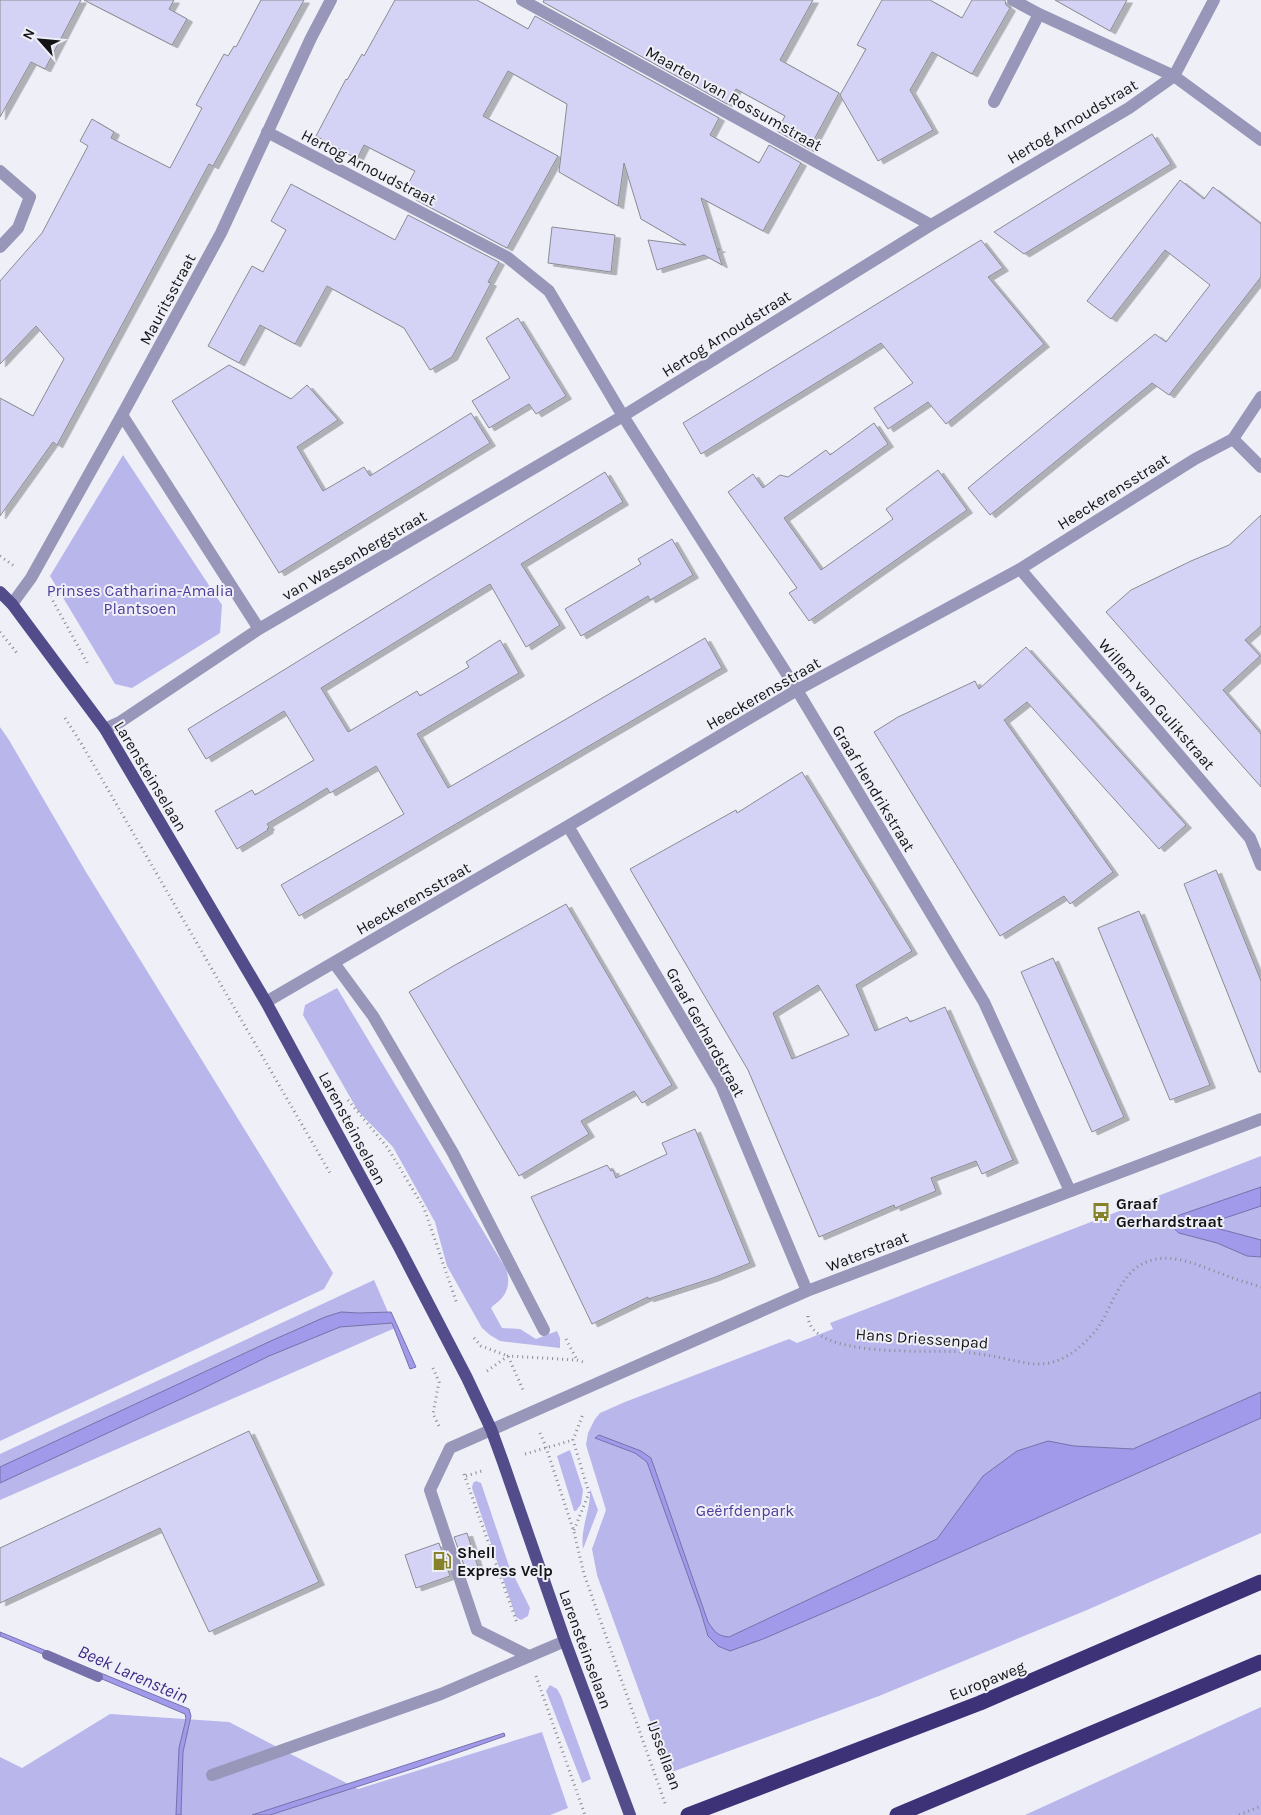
<svg xmlns="http://www.w3.org/2000/svg" width="1261" height="1815" font-family="Karla,sans-serif">
<style>
.green{fill:#b9b6eb}
.water{fill:#a199ea;stroke:#7771ab}
.lines{fill:none;stroke-linecap:round;stroke-linejoin:round}
.stream{stroke:#7771ab;stroke-width:10}
.building{fill:#d4d3f5;stroke:#8b8b94;fill-rule:evenodd;filter:url(#shadow)}
.path{stroke:#8a8a90;stroke-width:3;stroke-dasharray:1 4;stroke-linecap:butt}
.minor{stroke:#9897ba;stroke-width:12}
.major{stroke:#534c8a;stroke-width:12}
.highway{stroke:#3d3177;stroke-width:15}
.labels{text-anchor:middle;stroke-width:4;stroke-linejoin:round;paint-order:stroke}
.street-label{font-size:16px;fill:#141417;stroke:#efeff8}
.park-label{font-size:16px;fill:#4f3d9b;stroke:#efeff8}
.poi-label{font-size:16px;font-weight:bold;fill:#141417;stroke:#efeff8;text-anchor:start}
.water-label{font-size:18px;font-style:italic;fill:#3f2b87;stroke:#efeff8}
</style>
<defs>
<filter id="shadow"><feDropShadow dx="5.5" dy="3" stdDeviation="0" flood-color="#0004"/></filter>
</defs>
<rect width="100%" height="100%" fill="#efeff8"/>
<!-- green -->
<path class="green" d="M 123,455 L 222,605 L 220,633 L 132,688 L 115,684 L 50,576 Z
M 0,727 L 9,740 L 86,872 L 333,1273 L 324,1289 L 0,1441 Z
M 337,988 L 506,1269 C 510,1280 509,1291 500,1300 C 497,1303 494,1304 491,1308 L 502,1328 L 520,1329 L 536,1339 L 557,1331 L 560,1338 L 560,1348 L 500,1341 L 490,1335 L 482,1328 L 447,1266 L 435,1222 L 393,1147 L 358,1111 L 303,1015 L 305,1005 Z
M 1261,1156 L 1261,1533 L 1087,1610 L 879,1696 L 669,1773 L 597,1575 L 592,1549 L 606,1510 L 586,1445 L 588,1433 L 595,1419 L 600,1413 L 625,1402 L 789,1339 L 797,1343 L 833,1329 L 830,1323 Z
M 374,1280 L 395,1328 L 0,1500 L 0,1454 Z
M 570,1450 L 583,1490 L 581,1504 L 576,1511 L 574,1511 L 557,1456 Z
M 476,1481 L 481,1483 L 509,1566 L 530,1608 L 528,1616 L 521,1620 L 516,1617 L 472,1488 L 473,1483 Z
M 590,1489 L 598,1510 L 583,1549 C 580,1527 591,1511 590,1489 Z
M 550,1685 L 557,1689 L 561,1696 L 591,1779 L 582,1783 L 546,1691 Z
M 1261,1707 L 1261,1815 L 1025,1815 Z
M 110,1714 L 229,1722 L 358,1789 L 542,1732 L 568,1808 L 550,1815 L 0,1815 L 0,1757 L 22,1768 Z"/>
<!-- water -->
<path class="water" d="M 1261,1187 L 1261,1206 L 1216,1221 L 1213,1224 L 1216,1228 L 1261,1240 L 1261,1257 L 1247,1256 L 1217,1243 L 1179,1233 C 1173,1229 1173,1225 1174,1217 Z
M 341,1312 L 359,1313 L 391,1312 L 416,1367 L 410,1369 L 392,1323 L 340,1327 L 269,1356 L 198,1391 L 0,1483 L 0,1467 L 273,1340 L 325,1317 Z
M 1261,1392 L 1261,1418 L 849,1602 L 763,1639 L 730,1651 L 718,1646 L 708,1636 L 700,1609 L 647,1462 L 635,1453 L 595,1438 L 599,1435 L 641,1451 L 651,1458 L 708,1622 C 714,1631 717,1636 729,1637 L 937,1539 L 983,1476 L 1017,1451 L 1048,1441 L 1074,1446 L 1133,1449 Z
M 0,1632 L 189,1709 L 191,1716 L 183,1752 L 181,1815 L 176,1815 L 179,1748 L 186,1719 L 185,1714 L 0,1636 Z
M 504,1733 L 505,1736 L 418,1767 L 270,1815 L 252,1815 Z"/>
<g class="lines">
<!-- stream -->
<path class="stream" d="M 47,1655 L 98,1677"/>
</g>
<!-- building -->
<path class="building" d="M 0,0 L 81,0 L 45,69 L 31,62 L 0,117 Z
M 84,0 L 174,0 L 169,9 L 187,19 L 172,45 Z
M 261,0 L 304,0 L 213,166 L 209,164 L 57,445 L 53,442 L 0,516 L 0,398 L 33,416 L 64,359 L 36,326 L 0,364 L 0,281 L 42,233 L 88,146 L 80,141 L 92,119 L 114,132 L 111,138 L 170,168 L 202,108 L 196,105 L 224,54 L 228,56 L 234,46 L 236,47 Z
M 395,0 L 477,0 L 528,29 L 535,16 L 719,118 L 710,135 L 759,163 L 769,145 L 801,163 L 763,231 L 701,198 L 717,249 L 720,249 L 717,250 L 722,265 L 704,255 L 657,270 L 648,240 L 686,245 L 641,219 L 624,163 L 618,206 L 559,172 L 567,104 L 508,71 L 483,116 L 558,156 L 507,248 L 416,200 L 419,193 L 407,186 L 415,171 L 364,145 L 357,159 L 316,136 L 346,79 L 347,80 L 362,54 L 364,56 Z
M 544,0 L 813,0 L 780,60 L 839,93 L 809,149 L 777,131 L 785,116 L 736,89 L 727,104 L 543,2 Z
M 882,0 L 930,0 L 962,18 L 972,0 L 1005,0 L 1006,5 L 1010,8 L 972,74 L 932,52 L 910,90 L 933,130 L 878,161 L 840,95 L 866,49 L 857,45 Z
M 1055,0 L 1127,0 L 1110,31 Z
M 1152,134 L 1171,164 L 1024,254 L 994,232 Z
M 1180,180 L 1204,199 L 1213,187 L 1261,224 L 1261,277 L 1169,395 L 1152,383 L 990,515 L 968,488 L 1155,334 L 1166,342 L 1210,285 L 1165,250 L 1111,319 L 1087,301 Z
M 291,184 L 395,240 L 408,215 L 499,262 L 488,282 L 491,283 L 452,357 L 430,370 L 404,328 L 327,286 L 295,344 L 260,325 L 239,363 L 208,346 L 252,266 L 263,272 L 286,230 L 271,221 Z
M 552,227 L 615,235 L 611,272 L 548,263 Z
M 981,240 L 1003,268 L 988,277 L 1044,344 L 946,424 L 928,402 L 888,429 L 874,408 L 913,383 L 881,343 L 701,454 L 683,423 Z
M 518,318 L 566,396 L 536,414 L 529,404 L 489,428 L 472,401 L 510,378 L 486,338 Z
M 229,365 L 291,399 L 307,385 L 338,420 L 297,447 L 323,491 L 364,467 L 370,476 L 471,413 L 490,443 L 279,573 L 172,401 Z
M 874,423 L 888,444 L 784,518 L 821,570 L 893,519 L 886,509 L 938,470 L 967,510 L 809,621 L 789,593 L 797,588 L 728,492 L 753,474 L 763,488 L 780,475 L 788,477 L 826,450 L 830,455 Z
M 605,472 L 623,502 L 521,564 L 560,625 L 526,647 L 490,584 L 321,688 L 348,732 L 417,691 L 420,696 L 447,680 L 469,667 L 466,662 L 500,640 L 519,673 L 417,734 L 448,788 L 705,638 L 722,668 L 299,916 L 281,885 L 404,814 L 376,766 L 330,793 L 327,788 L 301,804 L 267,824 L 269,827 L 267,829 L 268,830 L 237,849 L 215,811 L 252,790 L 255,795 L 314,760 L 284,711 L 206,759 L 188,729 Z
M 1261,515 L 1261,626 L 1245,640 L 1260,656 L 1223,690 L 1261,734 L 1261,787 L 1106,612 L 1131,590 L 1191,561 L 1229,545 Z
M 672,539 L 693,575 L 650,600 L 648,596 L 581,636 L 565,609 L 641,564 L 638,559 Z
M 1026,647 L 1186,825 L 1159,849 L 1027,702 L 1004,720 L 1113,872 L 1070,904 L 1064,896 L 1000,936 L 874,732 L 898,717 L 975,681 L 979,689 Z
M 802,772 L 912,951 L 856,985 L 875,1031 L 907,1017 L 910,1022 L 945,1007 L 1013,1160 L 982,1174 L 976,1161 L 931,1178 L 936,1191 L 895,1208 L 894,1205 L 819,1237 L 748,1070 L 630,869 L 736,810 L 737,813 ZM 818,985 L 849,1035 L 792,1059 L 773,1013 Z
M 1216,870 L 1261,981 L 1261,1072 L 1259,1072 L 1184,884 Z
M 566,904 L 672,1085 L 642,1103 L 634,1091 L 581,1121 L 589,1134 L 519,1176 L 409,992 L 455,965 Z
M 1139,911 L 1210,1085 L 1170,1100 L 1098,928 Z
M 1053,958 L 1124,1117 L 1092,1132 L 1021,972 Z
M 695,1129 L 750,1263 L 713,1278 L 648,1299 L 648,1297 L 592,1324 L 531,1197 L 607,1165 L 611,1171 L 613,1170 L 616,1178 L 667,1154 L 662,1143 Z
M 249,1431 L 319,1582 L 209,1632 L 160,1528 L 0,1603 L 0,1548 Z
M 467,1533 L 478,1567 L 466,1571 L 454,1537 Z
M 439,1543 L 450,1576 L 416,1588 L 405,1555 Z"/>
<g class="lines">
<!-- path -->
<path class="path" d="M 0,556 L 14,566
M 48,592 L 89,666
M 0,632 L 17,653
M 65,718 L 81,743 L 330,1173
M 348,1100 L 387,1147 L 424,1208 L 457,1304
M 808,1316 C 810,1360 933,1349 963,1352 C 974,1353 986,1355 997,1357 C 1019,1361 1041,1370 1063,1358 C 1076,1352 1088,1340 1097,1329 C 1113,1306 1120,1271 1149,1261 C 1173,1252 1202,1267 1225,1275 C 1237,1280 1249,1283 1261,1287
M 474,1338 L 481,1346 L 508,1356 L 524,1392
M 566,1339 L 577,1360
M 433,1368 L 439,1382 L 433,1414 L 440,1428
M 487,1371 L 508,1356 L 577,1360 L 586,1363
M 540,1433 L 546,1447 L 574,1532 L 584,1574 L 666,1806
M 525,1454 L 573,1440
M 464,1474 L 517,1623
M 466,1476 L 482,1471
M 574,1530 L 589,1493 L 573,1440 L 583,1414
M 536,1676 L 585,1815
M 1239,1815 L 1261,1806"/>
<!-- minor -->
<path class="minor" d="M 522,0 L 931,225
M 1013,0 L 1039,14 L 1174,76 L 1261,140
M 994,102 L 1039,14
M 267,132 L 507,257 L 549,291 L 623,416 L 797,690 L 984,1002 L 1070,1191
M 0,171 L 30,197 L 18,228 L 0,247
M 122,415 L 259,629
M 1233,439 L 1261,467
M 1020,569 L 1250,838 L 1261,865
M 12,604 L 31,578 L 122,415 L 221,233 L 311,38 L 331,0
M 105,729 L 120,722 L 259,629 L 623,416 L 931,225 L 1129,108 L 1174,76 L 1214,0
M 568,826 L 721,1085 L 807,1291
M 334,963 L 373,1016 L 453,1153 L 544,1330
M 266,1002 L 568,826 L 797,690 L 1020,569 L 1195,459 L 1233,439 L 1261,397
M 529,1656 L 477,1630 L 430,1490 L 450,1448 L 807,1291 L 1261,1119
M 212,1775 L 441,1694 L 565,1641"/>
<!-- major -->
<path class="major" d="M 0,592 L 12,604 L 105,729 L 180,856 L 266,1002 L 399,1247 L 467,1378 L 491,1429 L 503,1462 L 565,1641 L 630,1815"/>
<!-- highway -->
<path class="highway" d="M 688,1815 L 980,1703 L 1261,1582
M 897,1815 L 1261,1662"/>
</g>
<!-- icons -->
<defs>
<g id="bus-bare" transform="scale(1.5)"><path d="M-5-6H5V4H4V6H2V4H-2V6H-4V4H-5ZM-3.5-4V0h7V-4ZM-3.5 1.2v1.5H-2V1.2ZM2 1.2v1.5H3.5V1.2Z" fill="#85822a" stroke="#efeff8" stroke-width="2.5" paint-order="stroke"/></g>
<g id="fuel-bare" transform="scale(1.5)"><path d="M-5.5-6h7V0h2V4h1.3V-2.5L3-4.5l.8-.8L6-3V5H2.5V1h-1V6h-7ZM-4.2-4.7v3.2H.2V-4.7Z" fill="#85822a" stroke="#efeff8" stroke-width="2.5" paint-order="stroke"/></g>
</defs>
<g fill-rule="evenodd">
<use href="#bus-bare" x="1101" y="1212"/>
<use href="#fuel-bare" x="442" y="1561"/>
</g>
<g class="labels">
<!-- street labels -->
<g class="street-label">
<text transform="translate(734 98) rotate(29)" y="6">Maarten van Rossumstraat</text>
<text transform="translate(1072 121) rotate(-31)" y="6">Hertog Arnoudstraat</text>
<text transform="translate(369 167) rotate(27)" y="6">Hertog Arnoudstraat</text>
<text transform="translate(167 299) rotate(-62)" y="6">Mauritsstraat</text>
<text transform="translate(726 333) rotate(-32)" y="6">Hertog Arnoudstraat</text>
<text transform="translate(1113 491) rotate(-32)" y="6">Heeckerensstraat</text>
<text transform="translate(354 555) rotate(-30)" y="6">van Wassenbergstraat</text>
<text transform="translate(763 693) rotate(-30)" y="6">Heeckerensstraat</text>
<text transform="translate(1157 704) rotate(49)" y="6">Willem van Gulikstraat</text>
<text transform="translate(151 776) rotate(59)" y="6">Larensteinselaan</text>
<text transform="translate(874 788) rotate(59)" y="6">Graaf Hendrikstraat</text>
<text transform="translate(413 898) rotate(-30)" y="6">Heeckerensstraat</text>
<text transform="translate(706 1032) rotate(61)" y="6">Graaf Gerhardstraat</text>
<text transform="translate(353 1128) rotate(62)" y="6">Larensteinselaan</text>
<text transform="translate(867 1251) rotate(-21)" y="6">Waterstraat</text>
<text transform="translate(922 1338) rotate(4)" y="6">Hans Driessenpad</text>
<text transform="translate(586 1649) rotate(70)" y="6">Larensteinselaan</text>
<text transform="translate(987 1680) rotate(-22)" y="6">Europaweg</text>
<text transform="translate(665 1755) rotate(70)" y="6">IJssellaan</text>
</g>
<!-- park labels -->
<g class="park-label">
<text x="140" y="596">Prinses Catharina-Amalia<tspan x="140" dy="18">Plantsoen</tspan></text>
<text x="745" y="1516">Geërfdenpark</text>
</g>
<!-- poi labels -->
<g class="poi-label">
<text x="1116" y="1209">Graaf<tspan x="1116" dy="18">Gerhardstraat</tspan></text>
<text x="457" y="1558">Shell<tspan x="457" dy="18">Express Velp</tspan></text>
</g>
<!-- water labels -->
<g class="water-label">
<text transform="translate(133 1674) rotate(24)" y="6">Beek Larenstein</text>
</g>
</g>
<!-- north arrow -->
<g transform="translate(40 40) rotate(297)" stroke="#efeff8" stroke-width="4" paint-order="stroke">
<path d="M0-4L9 19L0 12L-9 19Z" fill="#141417"/>
<text y="-8" font-size="14" font-weight="bold" text-anchor="middle" fill="#141417">N</text>
</g>
</svg>
